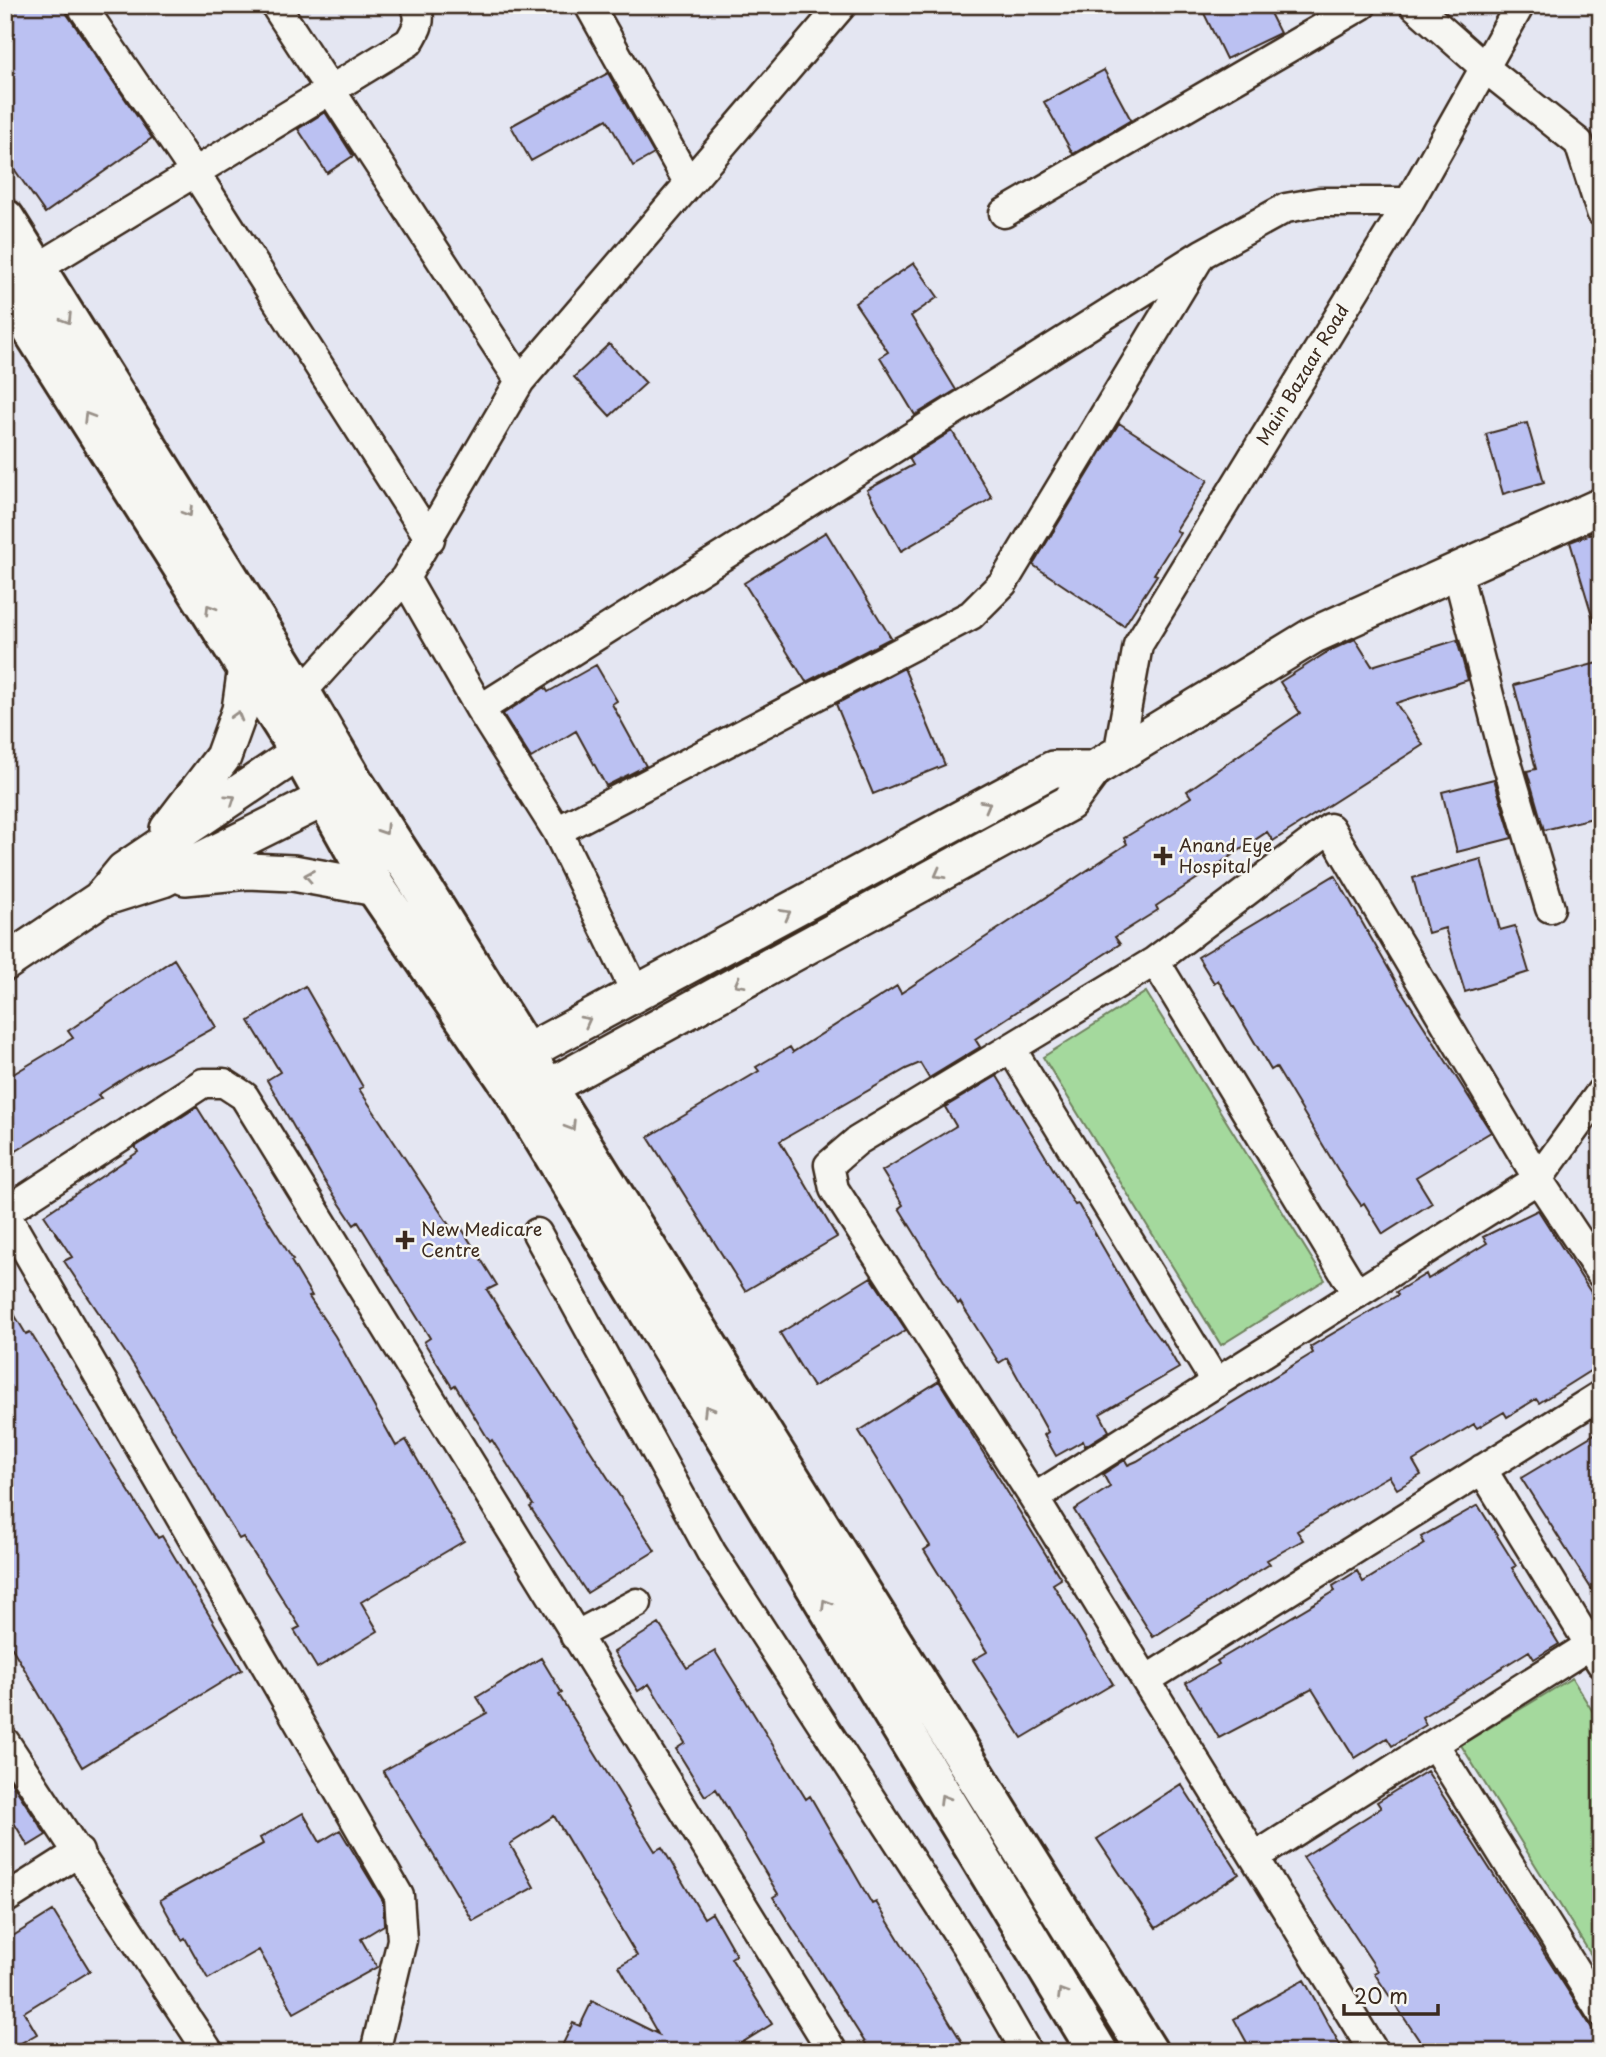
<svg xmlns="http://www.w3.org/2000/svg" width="1606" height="2057" font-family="'Playpen Sans',sans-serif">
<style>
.green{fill:#a4d99d;stroke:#70825e;stroke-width:2}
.building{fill:#bbc1f2;stroke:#3b2a1e;stroke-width:2}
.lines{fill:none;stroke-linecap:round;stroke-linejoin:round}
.minor-casing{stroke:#3b2a1e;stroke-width:33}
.tertiary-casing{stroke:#3b2a1e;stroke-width:40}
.secondary-casing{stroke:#3b2a1e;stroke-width:44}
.minor{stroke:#f6f6f2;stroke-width:28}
.tertiary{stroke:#f6f6f2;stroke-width:35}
.secondary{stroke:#f6f6f2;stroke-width:38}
.oneway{stroke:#989088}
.poi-dot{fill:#3b2a1e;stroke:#f6f6f2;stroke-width:2.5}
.labels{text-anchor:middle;stroke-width:5;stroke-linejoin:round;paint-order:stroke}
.street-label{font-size:18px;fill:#3b2a1e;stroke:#f6f6f2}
.poi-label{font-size:18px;fill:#3b2a1e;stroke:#f6f6f2;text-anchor:start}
</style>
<rect width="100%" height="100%" fill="#e4e6f2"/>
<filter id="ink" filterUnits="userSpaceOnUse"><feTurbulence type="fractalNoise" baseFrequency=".0143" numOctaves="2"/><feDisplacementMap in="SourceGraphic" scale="14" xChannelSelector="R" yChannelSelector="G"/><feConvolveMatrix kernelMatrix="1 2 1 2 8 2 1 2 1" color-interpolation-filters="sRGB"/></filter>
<g filter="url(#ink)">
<!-- green -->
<path class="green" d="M 1146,992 L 1325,1280 L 1221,1345 L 1043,1057 Z
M 1572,1678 L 1601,1725 L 1601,1971 L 1461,1745 Z"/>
<!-- building -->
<path class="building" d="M 5,5 L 65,5 L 67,14 L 152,138 L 45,213 L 5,156 Z
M 1200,5 L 1266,5 L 1280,33 L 1226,59 Z
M 1104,70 L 1131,120 L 1073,154 L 1044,102 Z
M 608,73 L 654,154 L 633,166 L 607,119 L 531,161 L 511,126 Z
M 325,112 L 353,156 L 327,173 L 298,129 Z
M 914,263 L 938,297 L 911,316 L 956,390 L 915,415 L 880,357 L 888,352 L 855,303 Z
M 609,344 L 646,383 L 610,416 L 574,377 Z
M 1119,423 L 1208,480 L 1176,530 L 1180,533 L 1154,574 L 1157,575 L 1124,626 L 1033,565 Z
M 1527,423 L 1544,482 L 1503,494 L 1486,434 Z
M 952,431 L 992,498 L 901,551 L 867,490 L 913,465 L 909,458 Z
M 1601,530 L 1601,621 L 1594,622 L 1570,542 Z
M 826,532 L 891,638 L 806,682 L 744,583 Z
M 1355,639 L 1372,666 L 1457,640 L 1468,680 L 1396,703 L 1423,745 L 1273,841 L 1267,832 L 1156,906 L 1158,910 L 1115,937 L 1120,944 L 975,1039 L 980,1047 L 929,1078 L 920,1063 L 906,1069 L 780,1141 L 837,1237 L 745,1291 L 648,1137 L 759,1071 L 756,1067 L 790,1047 L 793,1052 L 897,986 L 901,993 L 1127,844 L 1124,838 L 1191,797 L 1187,791 L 1300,713 L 1280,682 L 1329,651 Z
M 1601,662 L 1601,816 L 1544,830 L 1527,771 L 1536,769 L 1514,685 Z
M 596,665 L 617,701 L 612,704 L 646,766 L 606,786 L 576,731 L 531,758 L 503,714 L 545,687 L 548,692 Z
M 904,668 L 945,765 L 873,794 L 836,704 Z
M 1494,779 L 1512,838 L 1457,852 L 1442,792 Z
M 1481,859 L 1500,930 L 1515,926 L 1529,972 L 1465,992 L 1445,928 L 1428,933 L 1413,878 Z
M 1335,875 L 1399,987 L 1491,1132 L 1416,1177 L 1432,1203 L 1383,1234 L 1364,1203 L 1361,1205 L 1344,1180 L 1276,1067 L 1271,1070 L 1218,980 L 1214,983 L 1198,957 Z
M 174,959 L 216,1027 L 135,1071 L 98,1095 L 101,1098 L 5,1158 L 5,1079 L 73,1038 L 68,1031 Z
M 305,986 L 363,1087 L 359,1089 L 455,1234 L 462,1229 L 497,1285 L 487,1290 L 655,1551 L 587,1593 L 530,1507 L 533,1505 L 492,1440 L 490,1442 L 455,1385 L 452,1387 L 424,1342 L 430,1338 L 358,1222 L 354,1225 L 324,1180 L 267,1080 L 280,1072 L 249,1021 Z
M 997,1076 L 1075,1205 L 1078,1204 L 1144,1318 L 1161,1341 L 1163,1340 L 1179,1368 L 1100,1414 L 1109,1431 L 1085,1446 L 1083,1441 L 1056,1456 L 1044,1435 L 1048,1432 L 1007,1358 L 999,1363 L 960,1302 L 958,1304 L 899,1208 L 903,1205 L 882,1171 L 956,1126 L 945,1107 Z
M 197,1107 L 293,1260 L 291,1261 L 312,1296 L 309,1297 L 335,1336 L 396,1446 L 406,1440 L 464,1541 L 361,1602 L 378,1631 L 317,1668 L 294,1630 L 300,1627 L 265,1571 L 243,1537 L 239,1539 L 131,1361 L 64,1261 L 72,1257 L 44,1215 L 138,1152 L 135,1147 Z
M 1538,1210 L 1601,1308 L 1601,1364 L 1539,1403 L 1536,1399 L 1507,1417 L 1504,1412 L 1477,1428 L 1474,1424 L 1413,1461 L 1421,1475 L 1397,1489 L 1389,1476 L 1361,1492 L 1297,1531 L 1303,1540 L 1267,1560 L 1270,1564 L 1153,1637 L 1074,1510 L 1110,1487 L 1103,1474 L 1125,1460 L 1128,1465 L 1137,1461 L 1313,1353 L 1310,1347 L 1398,1295 L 1396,1292 L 1426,1274 L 1428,1279 L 1487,1243 L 1483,1237 Z
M 871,1277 L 906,1330 L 813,1387 L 780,1333 Z
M 5,1299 L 26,1334 L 30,1332 L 158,1538 L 162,1536 L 242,1670 L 82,1767 L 5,1636 Z
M 939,1381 L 1061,1579 L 1053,1584 L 1113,1684 L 1022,1738 L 973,1660 L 987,1652 L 924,1550 L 930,1546 L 859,1431 Z
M 1601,1430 L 1601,1604 L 1521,1478 Z
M 1478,1505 L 1516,1566 L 1512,1568 L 1559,1644 L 1534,1659 L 1529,1651 L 1422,1717 L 1426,1725 L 1392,1746 L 1387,1738 L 1355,1758 L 1312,1689 L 1219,1738 L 1186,1683 L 1219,1664 L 1217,1661 L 1335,1591 L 1333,1586 L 1357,1571 L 1363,1582 L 1425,1544 L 1421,1537 Z
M 659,1624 L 687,1668 L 715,1651 L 806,1799 L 810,1796 L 872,1904 L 876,1902 L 968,2052 L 871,2052 L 773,1897 L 778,1894 L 716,1789 L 705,1796 L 676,1749 L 685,1743 L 649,1684 L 638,1691 L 614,1652 Z
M 541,1658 L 562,1693 L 559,1695 L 655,1851 L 662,1847 L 704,1918 L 712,1913 L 736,1955 L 731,1958 L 772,2024 L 727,2052 L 559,2052 L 573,2023 L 580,2026 L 592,2001 L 658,2034 L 619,1966 L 637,1956 L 554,1816 L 510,1844 L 534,1887 L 473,1921 L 383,1771 L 487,1713 L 477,1697 Z
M 1427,1771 L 1588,2022 L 1601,2043 L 1601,2052 L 1427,2052 L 1374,1973 L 1378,1971 L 1303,1857 L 1381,1808 L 1377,1802 Z
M 10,1780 L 46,1835 L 28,1846 L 5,1808 L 5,1782 Z
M 1181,1784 L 1239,1874 L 1156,1928 L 1097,1839 Z
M 303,1813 L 320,1842 L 340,1830 L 383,1901 L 384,1925 L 361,1939 L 377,1967 L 294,2013 L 259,1950 L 208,1979 L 185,1938 L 182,1940 L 160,1900 L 263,1844 L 260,1838 Z
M 53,1911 L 90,1971 L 24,2012 L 37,2034 L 5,2052 L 5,1941 Z
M 1304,1980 L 1344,2052 L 1252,2052 L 1234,2019 Z"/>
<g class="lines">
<!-- minor casing -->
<g class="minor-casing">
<path id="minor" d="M 81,5 L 196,174 L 430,539
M 275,5 L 520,381
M 589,5 L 688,182
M 1414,5 L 1485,68 L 1579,143 L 1601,212
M 1004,213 L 1362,5
M 36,269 L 409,42 C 417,29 423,19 415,5
M 1457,571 L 1502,746 L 1550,908
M 405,578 L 480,709 L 557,831 L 637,995
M 301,693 L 405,578 L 520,381 L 842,5
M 480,709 L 1202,254 L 1286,208 L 1320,202 L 1409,202
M 1118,755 L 1138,645 L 1409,202 L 1520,5
M 557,831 L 971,615 L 1003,583 L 1198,260
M 1155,961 L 1357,1294
M 1012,1050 L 1216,1383
M 5,1212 L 203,1083 L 224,1083 L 244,1096 L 833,2052
M 5,1213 L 399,1896 L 402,1940 L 375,2052
M 537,1233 L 711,1552 L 966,1946 L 1027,2052
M 1482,1469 L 1601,1663
M 1034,1498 L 1538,1179 L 1601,1092
M 575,1636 L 637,1603
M 1146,1680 L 1601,1395
M 5,1742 L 209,2052
M 1434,1744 L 1601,2012
M 1255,1857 L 1590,1645
M 5,1899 L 79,1852
M 1374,2052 L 1034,1498 L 834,1189 L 829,1165 L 857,1141 L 1155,961 L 1330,828 L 1538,1179 L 1601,1274"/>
</g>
<!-- tertiary casing -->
<g class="tertiary-casing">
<path id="tertiary" d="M 1094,769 L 1053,769 L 525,1053 L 511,1085 L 547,1088 L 1069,803 L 1094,769 L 1314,635 L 1601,506
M 168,829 L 223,757 L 240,710 L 246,667
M 185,877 L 248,871 L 293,873 L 376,888
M 103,898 L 163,879 L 351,785
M 5,963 L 100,899 L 124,870 L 323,736"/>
</g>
<!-- secondary casing -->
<g class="secondary-casing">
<path id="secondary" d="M 5,219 L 301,693 L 354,783 L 428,897 L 1148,2052
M 5,287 L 300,752 L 376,888 L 516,1093 L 1098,2052"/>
</g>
<!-- minor -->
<use href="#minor" class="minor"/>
<!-- tertiary -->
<use href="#tertiary" class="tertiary"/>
<!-- secondary -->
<use href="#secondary" class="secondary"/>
</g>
<!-- one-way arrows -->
<defs><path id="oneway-chevron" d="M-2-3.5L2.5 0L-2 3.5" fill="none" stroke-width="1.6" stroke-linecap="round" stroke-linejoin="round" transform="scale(1.75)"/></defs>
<g class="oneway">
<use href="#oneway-chevron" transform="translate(67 319) rotate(58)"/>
<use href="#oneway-chevron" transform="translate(88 417) rotate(-122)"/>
<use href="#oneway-chevron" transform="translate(188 512) rotate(58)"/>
<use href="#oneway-chevron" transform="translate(210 609) rotate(-122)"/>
<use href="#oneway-chevron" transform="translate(237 716) rotate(-74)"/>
<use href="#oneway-chevron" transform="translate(231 799) rotate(-34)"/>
<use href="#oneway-chevron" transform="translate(986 805) rotate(-29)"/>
<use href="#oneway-chevron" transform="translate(384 830) rotate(57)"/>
<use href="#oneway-chevron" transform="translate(939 874) rotate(151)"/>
<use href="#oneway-chevron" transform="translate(309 876) rotate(-170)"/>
<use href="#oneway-chevron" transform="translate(786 914) rotate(-29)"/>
<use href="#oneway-chevron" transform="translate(739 983) rotate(151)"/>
<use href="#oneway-chevron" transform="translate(586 1021) rotate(-28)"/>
<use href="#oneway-chevron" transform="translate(571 1126) rotate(58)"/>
<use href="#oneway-chevron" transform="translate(708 1410) rotate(-121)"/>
<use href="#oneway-chevron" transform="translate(826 1604) rotate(-121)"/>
<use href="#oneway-chevron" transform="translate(944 1799) rotate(-121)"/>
<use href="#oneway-chevron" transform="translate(1062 1993) rotate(-121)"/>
</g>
</g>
<!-- markers -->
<g class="poi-dot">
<path d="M1159.5 845.5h7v7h7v7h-7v7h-7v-7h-7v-7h7z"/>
<path d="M401.5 1229.5h7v7h7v7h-7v7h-7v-7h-7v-7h7z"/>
</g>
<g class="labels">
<!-- street labels -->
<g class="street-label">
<text transform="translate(1303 375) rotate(-59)" y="6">Main Bazaar Road</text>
</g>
<!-- poi labels -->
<g class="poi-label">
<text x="1179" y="852">Anand Eye<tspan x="1179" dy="21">Hospital</tspan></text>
<text x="421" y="1236">New Medicare<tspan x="421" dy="21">Centre</tspan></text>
</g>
</g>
<!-- margin -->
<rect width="1606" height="2057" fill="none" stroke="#f6f6f2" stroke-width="28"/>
<rect x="14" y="14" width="1578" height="2029" fill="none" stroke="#3b2a1e" stroke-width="2.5" filter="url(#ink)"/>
<!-- scale -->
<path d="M1344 2004v10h94v-10" fill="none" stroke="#3b2a1e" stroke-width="3.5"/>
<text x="1354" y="2004" font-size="21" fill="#3b2a1e" stroke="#f6f6f2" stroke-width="5" paint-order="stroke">20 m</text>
</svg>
